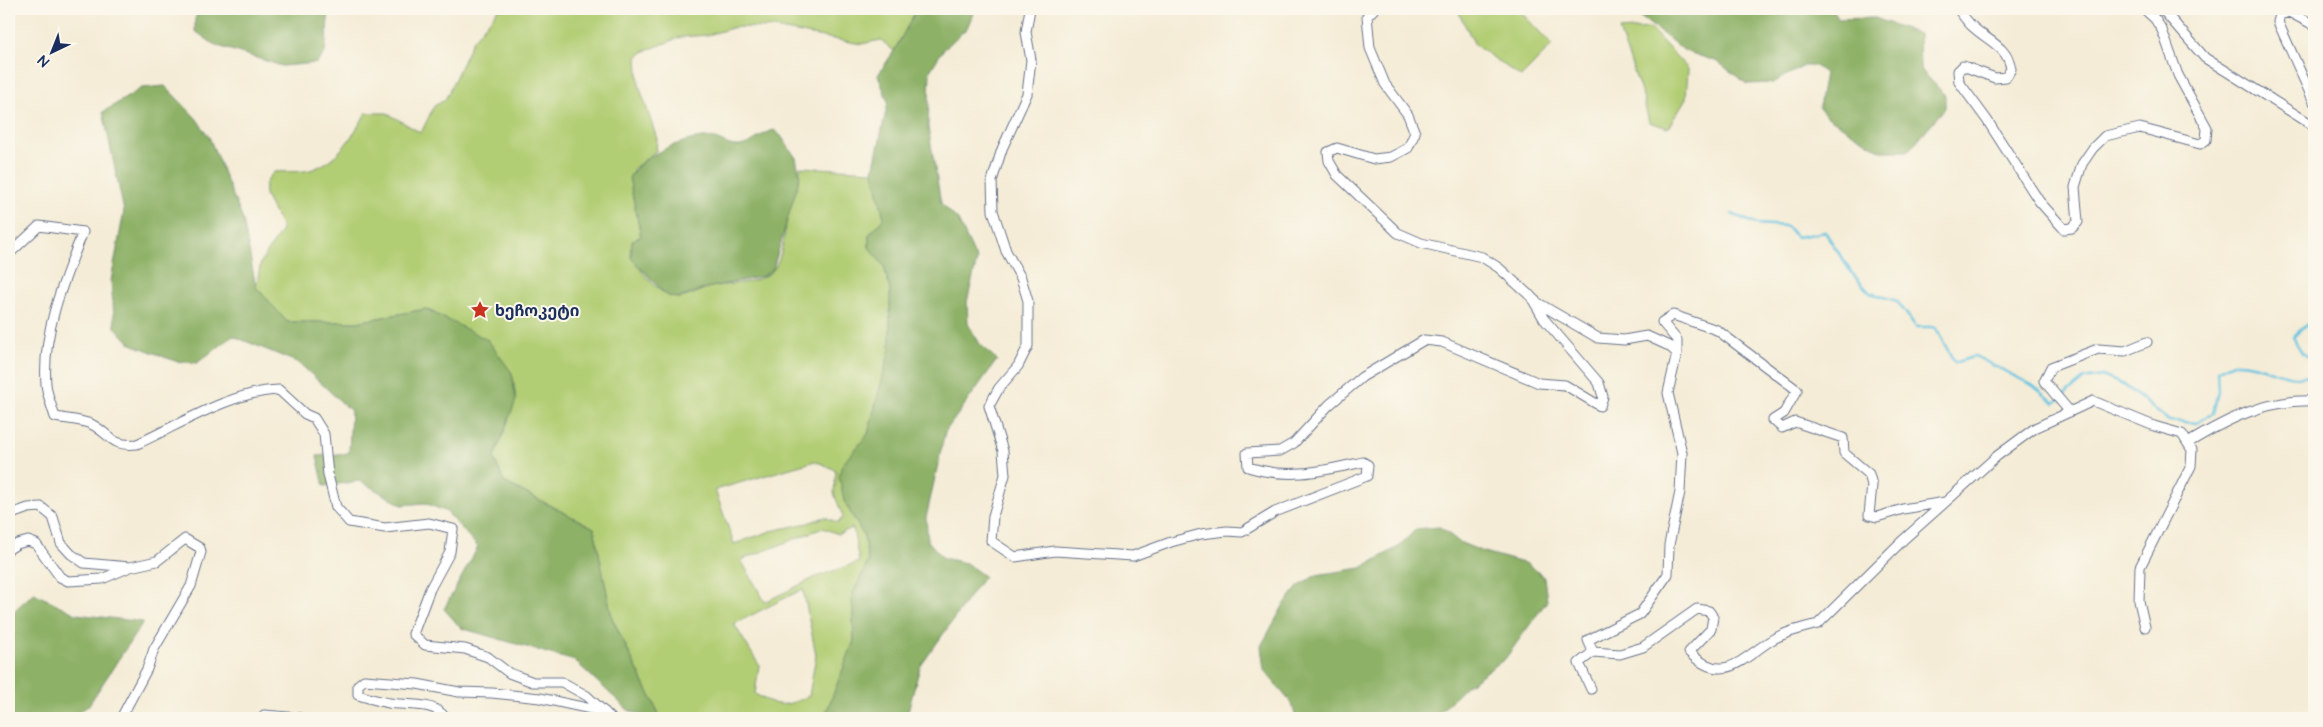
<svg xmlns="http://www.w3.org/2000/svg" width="2323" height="727" font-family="'Architects Daughter','Noto Sans Georgian',sans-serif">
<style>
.green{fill:#b2ce74;stroke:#667e69;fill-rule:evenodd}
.forest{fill:#8db166;stroke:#547062}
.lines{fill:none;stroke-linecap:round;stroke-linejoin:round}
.stream{stroke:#64c2e2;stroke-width:2.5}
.street-casing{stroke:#677188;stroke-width:11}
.street{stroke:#fff;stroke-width:9}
.labels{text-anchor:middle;stroke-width:4;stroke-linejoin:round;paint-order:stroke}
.poi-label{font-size:16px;font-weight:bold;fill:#1b2f5e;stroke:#fbf7ec;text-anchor:start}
</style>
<rect width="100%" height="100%" fill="#fbf7ec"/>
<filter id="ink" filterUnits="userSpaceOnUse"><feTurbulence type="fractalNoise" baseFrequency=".02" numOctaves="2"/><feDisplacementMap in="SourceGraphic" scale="10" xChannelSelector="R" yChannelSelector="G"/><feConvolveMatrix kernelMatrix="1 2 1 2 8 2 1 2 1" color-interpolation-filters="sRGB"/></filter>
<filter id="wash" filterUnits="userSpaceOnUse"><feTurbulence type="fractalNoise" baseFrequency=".0096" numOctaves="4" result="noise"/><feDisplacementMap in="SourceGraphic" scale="20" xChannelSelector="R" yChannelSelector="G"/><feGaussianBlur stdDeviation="1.12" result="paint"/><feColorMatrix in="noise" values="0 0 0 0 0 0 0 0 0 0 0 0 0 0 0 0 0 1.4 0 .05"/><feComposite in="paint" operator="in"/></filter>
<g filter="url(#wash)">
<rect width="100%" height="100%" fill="#f4ecd6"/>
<!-- green -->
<path class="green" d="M 499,9 L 917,9 L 894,51 L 881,40 L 861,44 L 774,28 L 735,27 L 708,35 L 681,37 L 645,51 L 637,57 L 639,85 L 657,139 L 656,151 L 633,169 L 631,188 L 641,236 L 630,249 C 631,262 657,292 671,297 C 683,301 696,292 707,288 C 725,283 760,285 773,270 C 784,257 784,227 789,211 C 794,196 800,183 800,167 L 873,171 L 884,218 L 869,235 L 869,247 L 884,266 L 890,291 L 890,349 L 868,434 L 842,465 L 844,501 L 864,536 L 868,562 L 852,595 L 854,641 L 824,718 L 661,718 L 612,618 L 594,528 L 504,482 L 494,458 L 516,399 L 512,373 L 426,309 L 357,322 L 287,322 L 256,287 L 261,262 L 282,230 C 277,207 251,194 274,172 C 286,171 303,173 313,169 C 339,160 353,135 366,113 L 387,113 L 421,133 L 434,106 L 445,100 L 473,40 ZM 815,461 L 836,470 L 834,493 L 843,517 L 838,523 L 825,517 L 808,523 L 771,531 L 734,544 L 715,490 ZM 823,528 L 838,534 L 853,528 L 859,562 L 816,577 L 765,602 L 741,560 ZM 803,589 L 816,655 L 809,696 C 783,707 780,708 755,694 L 759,665 L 734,624 Z
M 1457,9 L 1518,9 L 1552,45 L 1521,77 L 1475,45 Z
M 1650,28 L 1688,69 L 1686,98 L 1668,128 L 1649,122 L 1643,97 L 1619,30 Z"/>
<!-- forest -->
<path class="forest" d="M 199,9 L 329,9 L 325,53 L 317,63 L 282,66 L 215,45 L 195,31 L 195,19 Z
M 917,9 L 975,9 L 967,28 L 942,51 L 930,71 L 928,127 L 941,203 L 958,220 L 977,260 L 967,302 L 968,324 L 980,344 L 997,360 L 945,432 L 926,518 L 928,541 L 943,558 L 966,563 L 984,576 L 920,667 L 908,711 L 916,718 L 824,718 L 854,641 L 852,595 L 868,562 L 864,536 L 844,501 L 839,476 L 842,465 L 868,434 L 890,349 L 890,291 L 884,266 L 869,247 L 869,235 L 884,218 L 873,171 L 888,102 L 878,75 L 894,51 Z
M 1630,9 L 1833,9 L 1839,19 L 1875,18 L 1919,34 L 1920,69 L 1945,95 L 1945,108 L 1908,151 L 1881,151 L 1826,116 L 1819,108 L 1825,73 L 1815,66 L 1804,66 L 1772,83 L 1747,84 L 1718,62 L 1685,51 Z
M 165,86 L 196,118 L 209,137 L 243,220 L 256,287 L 287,322 L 357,322 L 426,309 L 488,340 L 512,373 L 516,400 L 494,458 L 504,482 L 594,528 L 612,618 L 661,718 L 648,718 L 628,710 L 575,661 L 461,628 L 444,609 L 478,547 L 447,512 L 425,503 L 402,505 L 360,481 L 324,486 L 317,456 L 349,453 L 351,411 L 299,363 L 233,336 L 197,363 L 175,361 L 131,344 L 115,327 L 111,281 L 124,211 L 103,112 L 142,88 Z
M 774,130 L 781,136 L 796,158 L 800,176 L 773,269 L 764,276 L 707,288 L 680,298 L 671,297 L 663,292 L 631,258 L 632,241 L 641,236 L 629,178 C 639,156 687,136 710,138 C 720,139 728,147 739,146 C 753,145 760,133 774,130 Z
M 1440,527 L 1459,542 L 1481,551 L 1527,564 L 1544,577 L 1547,601 L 1505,659 L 1466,686 L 1434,718 L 1296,718 L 1292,704 L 1264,670 L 1261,646 L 1283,606 L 1298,587 L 1316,575 L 1361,568 L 1400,546 L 1416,529 Z
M 34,593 L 76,614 L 143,622 L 88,706 L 69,718 L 9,718 L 9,621 L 17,608 Z"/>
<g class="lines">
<!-- stream -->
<path class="stream" d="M 1732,214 L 1756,224 L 1786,226 L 1797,237 L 1825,232 L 1851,272 L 1870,293 L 1897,301 L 1916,327 L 1935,327 L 1955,363 L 1975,356 L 2032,385 L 2055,403 L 2084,379 L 2102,376 L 2124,385 L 2169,421 L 2197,423 L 2213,413 L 2218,391 L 2217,371 C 2223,368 2230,363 2236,363 C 2263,362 2286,384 2314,375
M 2314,318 L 2293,337 L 2302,353 L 2314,360"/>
</g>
</g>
<g filter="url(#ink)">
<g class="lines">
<!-- street casing -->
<g class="street-casing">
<path id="street" d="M 1030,9 L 1026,32 L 1031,60 L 1027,94 L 1002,149 L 992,181 L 993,211 L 1006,251 L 1021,278 L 1028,301 L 1028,346 L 1018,366 L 999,388 L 989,406 L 1003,451 L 1005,475 L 993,516 L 991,541 L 1015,557 L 1055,551 L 1133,556 L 1171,542 L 1201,534 L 1227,531 L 1242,532 L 1275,512 L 1367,476 L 1368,465 L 1363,462 C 1322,471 1289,480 1248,467 L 1247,453 L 1280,451 L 1294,443 L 1329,405 L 1362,377 L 1424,340 L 1442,342 L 1539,383 L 1565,385 L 1600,406 L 1603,397 L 1599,383 L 1544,319 L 1530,295
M 1374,9 L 1367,16 L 1370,48 L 1385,84 L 1408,115 L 1415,133 L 1408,148 L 1391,157 L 1374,159 L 1337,148 L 1328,152 L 1329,161 L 1337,175 L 1398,233 L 1421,243 L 1482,257 L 1499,268 L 1538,303 L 1598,338 L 1624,340 L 1647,336 L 1669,346 L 1677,353 L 1668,393 L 1682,453 L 1680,492 L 1669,545 L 1668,574 L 1640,614 L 1588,640 L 1593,652 L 1579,663 L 1591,689
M 1958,9 C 1963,15 1967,22 1973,27 C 1988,41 2008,47 2011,69 L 2006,77 L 1995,78 L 1963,66 L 1958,71 L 1959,82 L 1987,120 L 2039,201 L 2064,229 L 2072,228 L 2078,222 L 2075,187 L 2082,164 L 2093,148 L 2105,136 L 2140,128 L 2200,144 L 2206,140 L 2207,128 L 2178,75 L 2162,30 L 2155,19 L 2144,9
M 2162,9 L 2205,58 L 2314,126
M 2314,25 L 2289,12 L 2280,15 L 2278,22 L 2314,102
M 9,254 L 39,226 L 83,232 C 64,280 42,331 46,384 C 47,395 52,407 55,417 C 66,419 81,420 91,424 C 111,434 110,447 137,444 C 179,425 232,391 279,390 L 305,414 L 314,418 L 324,434 L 328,475 L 336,507 L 349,522 L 385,528 L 429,523 L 453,529 L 450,552 L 430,589 L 413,634 L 425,645 L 465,649 L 488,657 L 509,673 L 533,682 L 562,682 L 587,696 L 611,718
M 1677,353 L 1677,340 L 1662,322 L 1673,315 L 1717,330 L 1797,390 L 1784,413 L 1773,420 L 1782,428 L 1795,422 L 1843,438 L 1844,453 L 1869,474 L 1872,485 L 1869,515 L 1877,517 L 1903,509 L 1945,502
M 2070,412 L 2044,381 L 2051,367 L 2098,349 L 2125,351 L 2147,342
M 2188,443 C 2227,419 2267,399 2314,401
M 9,515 L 28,508 L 41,507 L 53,517 L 61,543 L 71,554 L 84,563 L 130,567
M 9,549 L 17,544 L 28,541 L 36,544 L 60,577 L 68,581 L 102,579 L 130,567 L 157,561 L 185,539 L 200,548 L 201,552 L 191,586 L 154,649 L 147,669 L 121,718
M 1593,652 L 1620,654 L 1643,647 L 1697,609 L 1709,611 L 1713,617 L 1711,629 L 1689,652 C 1722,685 1741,660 1770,641 C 1784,632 1803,628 1818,624 L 1903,540 L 1997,456 L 2035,428 L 2093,401 L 2154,426 L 2182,434 L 2192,450 L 2191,466 L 2140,567 L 2139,601 L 2145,627
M 262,718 L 264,715 L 300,718
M 445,718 C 436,701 405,706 389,703 C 379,701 368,698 358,695 L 358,685 L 364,680 L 417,684 L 459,692 L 492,693 L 540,698 L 605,712"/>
</g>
<!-- street -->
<use href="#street" class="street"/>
</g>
</g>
<!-- icons -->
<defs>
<g id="sight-bare" transform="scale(1.5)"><path d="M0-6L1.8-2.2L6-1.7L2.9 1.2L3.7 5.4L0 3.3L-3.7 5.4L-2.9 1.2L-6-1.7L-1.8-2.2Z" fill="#c8321e" stroke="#fbf7ec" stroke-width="2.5" paint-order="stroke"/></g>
</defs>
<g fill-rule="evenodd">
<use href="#sight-bare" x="480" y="310"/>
</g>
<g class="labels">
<!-- poi labels -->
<g class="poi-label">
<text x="495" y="316">ხეჩოკეტი</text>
</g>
</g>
<!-- margin -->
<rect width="2323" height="727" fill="none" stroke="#fbf7ec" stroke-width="30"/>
<!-- north arrow -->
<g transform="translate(52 52) rotate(223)" stroke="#fbf7ec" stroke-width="4" paint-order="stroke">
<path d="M0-4L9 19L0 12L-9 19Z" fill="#1b2f5e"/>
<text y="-8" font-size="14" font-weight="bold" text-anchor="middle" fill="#1b2f5e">N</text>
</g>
</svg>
